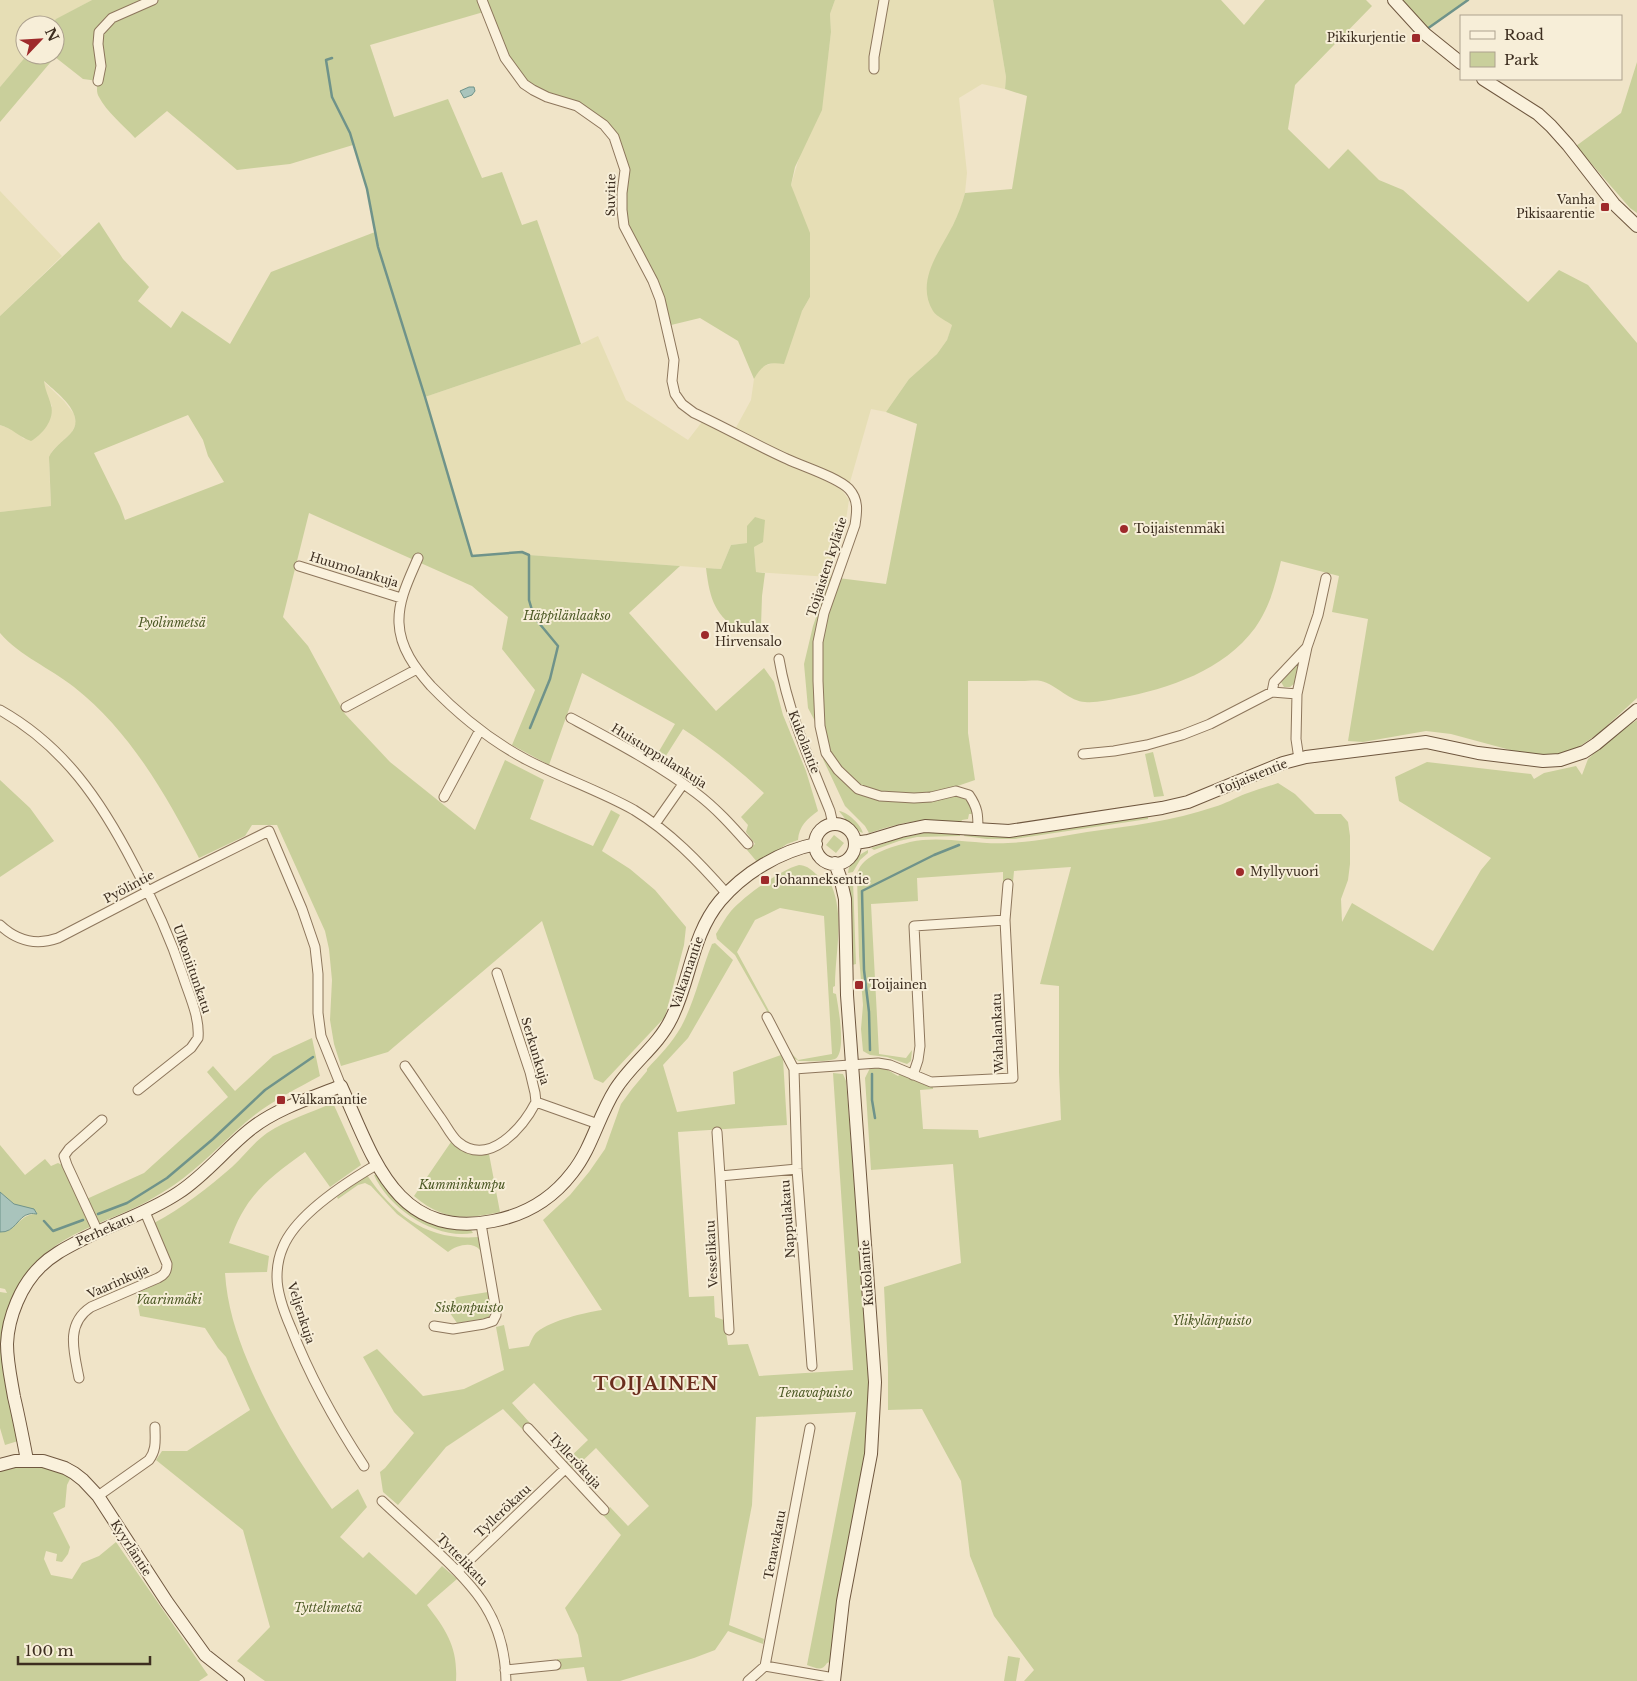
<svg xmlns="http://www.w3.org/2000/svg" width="1637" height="1681" font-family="'Libre Baskerville',serif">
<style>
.farmland{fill:#e6deb5}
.green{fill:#c9cf9b;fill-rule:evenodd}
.water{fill:#a9c4bc;stroke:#6f938a}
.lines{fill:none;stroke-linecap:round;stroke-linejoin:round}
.stream{stroke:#6f938a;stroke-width:2.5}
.street-casing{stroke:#8d765c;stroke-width:11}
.secondary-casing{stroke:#6f573f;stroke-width:14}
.street{stroke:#faf1dc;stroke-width:9}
.secondary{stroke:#faf1dc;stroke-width:12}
.poi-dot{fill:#9e2a2b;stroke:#f7eed8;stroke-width:2}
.labels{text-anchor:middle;stroke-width:4;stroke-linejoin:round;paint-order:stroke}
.poi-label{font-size:12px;fill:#3d2e20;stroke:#f7eed8;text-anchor:start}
.street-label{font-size:12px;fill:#3d2e20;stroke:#f7eed8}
.park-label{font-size:12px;font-style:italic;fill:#4d5a26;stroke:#f7eed8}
.district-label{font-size:18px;font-weight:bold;letter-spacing:1px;fill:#6b2e1e;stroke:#f7eed8}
</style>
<rect width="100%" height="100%" fill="#f0e4c8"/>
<!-- farmland -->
<path class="farmland" d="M 0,0 L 92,0 L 57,19 L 51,25 L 25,25 L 25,55 L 27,55 L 0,87 Z
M 835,0 L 993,0 L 1006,77 L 1005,89 L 982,84 L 959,98 L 967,173 L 965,193 L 960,211 L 952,227 L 952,325 L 947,340 L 937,354 L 909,379 L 886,412 L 871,409 L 848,489 L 749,441 L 841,489 L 849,500 L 845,526 L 830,577 L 756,572 L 754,546 L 747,526 L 747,543 L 731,545 L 721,569 L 529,555 L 522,552 L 472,556 L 425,397 L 581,344 L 598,336 L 626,400 L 688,440 L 705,418 L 733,433 L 751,400 L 754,379 L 761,367 L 773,363 L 810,297 L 794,196 L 791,185 L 827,64 L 831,32 L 830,14 Z
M 0,191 L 62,256 L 0,316 Z
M 43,381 L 64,401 L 74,414 L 76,423 L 72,432 L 52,451 L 49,464 L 51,506 L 0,512 L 0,425 L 16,431 L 24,439 L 52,406 L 46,394 Z"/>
<!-- green -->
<path class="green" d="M 92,0 L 835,0 L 830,14 L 831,32 L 822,110 L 795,167 L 791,185 L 810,233 L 810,297 L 802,311 L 784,364 C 768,362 763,364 754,379 L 738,341 L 700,318 L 667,326 L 660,299 L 624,226 L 624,180 L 618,149 L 594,117 L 533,90 L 505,58 L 487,11 L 370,45 L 394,117 L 448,99 L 482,178 L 502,172 L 522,225 L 537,220 L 581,344 L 425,397 L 472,556 L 522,552 L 529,555 L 680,566 L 629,613 L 716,711 L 764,668 L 774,682 L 783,715 L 806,771 L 818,811 C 807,819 799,826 798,840 L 787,844 L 758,863 L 747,850 L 755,844 L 746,832 L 748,825 L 741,817 L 764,793 C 738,769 712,748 683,729 L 662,762 L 655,758 L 675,724 L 582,673 L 549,765 L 512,745 L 535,690 L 502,649 L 508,617 L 472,586 L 309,513 L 283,617 L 308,646 L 345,714 L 390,762 L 475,830 L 505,760 L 544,780 L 530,819 L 593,846 L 611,810 L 620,815 L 602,851 L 630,869 L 655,890 L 686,927 L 684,945 L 665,1017 L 603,1083 L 594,1079 L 542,921 L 388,1052 L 341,1066 L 334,1044 L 330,1020 L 332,980 L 329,949 L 325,931 L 277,825 L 252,825 L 245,836 L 199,858 C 166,795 131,732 74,687 C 50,668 20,656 0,633 L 0,512 L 51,506 L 49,457 C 53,448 62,442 70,434 C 88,415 57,393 44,381 C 45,390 49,397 51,405 C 55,419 43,434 31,441 C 19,437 12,428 0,425 L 0,316 L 99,222 L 123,259 L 149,287 L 138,301 L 171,328 L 182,311 L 230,344 L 271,272 L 375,232 L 367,189 L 353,145 L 290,164 L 237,170 L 167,111 L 135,138 C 124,126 106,111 99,97 C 96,92 97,87 98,81 L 83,79 L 55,57 L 0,122 L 0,87 L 27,55 L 55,55 L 55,25 L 51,25 L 56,19 ZM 188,415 L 203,440 L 208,456 L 224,482 L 125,520 L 120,506 L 94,453 Z
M 993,0 L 1221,0 L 1244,25 L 1265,0 L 1366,0 L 1372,6 L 1295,85 L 1288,129 L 1329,169 L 1348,149 L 1379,180 L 1403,190 L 1528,302 L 1559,270 L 1588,285 L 1637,343 L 1637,698 L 1599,733 L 1576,749 L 1554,755 L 1532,756 L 1451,734 L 1426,731 L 1363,742 L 1348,741 L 1368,619 L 1332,612 L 1339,576 L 1281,561 C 1275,585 1270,607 1255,628 C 1224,670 1169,689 1119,698 C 1108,700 1096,703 1085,702 C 1071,702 1055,684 1041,681 C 1035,680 1027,681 1022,681 C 1004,681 986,681 968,681 L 968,733 L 975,780 L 943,791 L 915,794 L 870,790 L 851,780 L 834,757 L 808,708 L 804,664 L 813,626 L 830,577 L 886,584 L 917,424 L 886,412 L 909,379 L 937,354 L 947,340 L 952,325 C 947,321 937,317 933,311 C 915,281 940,251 953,225 C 958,215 962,204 965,193 L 1012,189 L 1027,96 L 1005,89 L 1006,77 Z
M 1401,0 L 1468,0 L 1427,29 Z
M 1637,62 L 1637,213 L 1630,208 L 1576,146 L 1621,113 Z
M 755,517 L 765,520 L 763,542 L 754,547 L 756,572 L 765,573 L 762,596 L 761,626 L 743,634 C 715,615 710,601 706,568 L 721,569 L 731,545 L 747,543 L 747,526 Z
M 1296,666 L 1298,666 L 1295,683 L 1290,687 L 1284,687 L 1281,682 Z
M 1637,720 L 1637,1681 L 1024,1681 L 1034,1670 L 994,1616 L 970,1556 L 961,1481 L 922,1409 L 888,1410 L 888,1368 L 884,1287 L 961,1263 L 953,1164 L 871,1170 L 865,1078 L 870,1068 C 883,1066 887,1069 898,1076 L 901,1074 L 922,1083 L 933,1086 L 933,1089 L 920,1090 L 923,1129 L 978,1130 L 979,1138 L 1061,1120 L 1059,1072 L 1059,986 L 1040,984 L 1071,867 L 1014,871 L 1013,882 L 1003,882 L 1003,872 L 917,878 L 918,901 L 871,904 L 879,1054 L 906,1058 L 912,1050 L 911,1061 L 907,1064 L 887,1057 L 870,1055 L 863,1051 L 861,1029 L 863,1005 L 859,956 L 857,874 C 862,854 892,847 910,842 C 942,835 975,845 1008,843 C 1035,842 1061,836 1087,832 C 1130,826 1173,821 1214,807 C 1225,804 1235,798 1245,794 C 1256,790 1267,787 1278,783 L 1295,794 L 1315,814 L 1341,814 L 1348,822 L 1350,836 L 1350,864 L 1348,880 L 1341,899 L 1342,922 L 1352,903 L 1433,951 L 1481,870 L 1491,858 L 1399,801 L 1395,777 L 1427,762 L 1531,774 L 1534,779 L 1544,773 L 1576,766 L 1582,775 L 1588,759 L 1612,737 Z
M 1153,752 L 1164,796 L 1154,797 L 1145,754 Z
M 828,757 L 864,794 L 957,796 C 969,798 971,804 974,814 L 969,814 L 968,819 L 962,820 L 960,824 C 950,823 939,821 928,821 C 908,820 888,827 869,833 L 865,826 L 845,806 L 823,759 Z
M 0,780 L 30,808 L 54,841 L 0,877 Z
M 839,811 C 848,812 861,825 863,833 L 853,829 Z
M 1148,816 L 1148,819 L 1015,839 L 987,839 L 964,836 L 965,833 Z
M 929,832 L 960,833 L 960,836 L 917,837 L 899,841 L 874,850 L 871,848 L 900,838 Z
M 834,835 L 844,843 L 836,853 L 826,845 Z
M 868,850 L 868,853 L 860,860 L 853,872 L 848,873 C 849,861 857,856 868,850 Z
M 799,865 C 812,865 817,880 829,880 C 846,913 835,951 835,986 L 833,987 L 833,993 L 836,994 C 838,1005 847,1053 835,1059 C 827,1062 809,1061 799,1061 L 795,1059 L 793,1060 L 785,1045 L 786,1044 L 793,1055 L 798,1060 L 832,1054 L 824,916 L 780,908 L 755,920 L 737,952 L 782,1035 L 781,1036 L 735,955 L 717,939 L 716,934 C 721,926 725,918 731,911 C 744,896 780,870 799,865 Z
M 849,878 L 852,878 L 853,881 L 856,964 L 852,965 L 850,894 Z
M 715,943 L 733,960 L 688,1038 L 663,1065 L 677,1112 L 735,1104 L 733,1072 L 781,1055 L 783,1059 L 787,1125 L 678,1132 L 689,1297 L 714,1296 L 715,1317 L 724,1320 L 728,1345 L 748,1344 L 759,1376 L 853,1370 L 833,1073 L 843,1074 L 846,1081 L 869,1354 L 870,1386 L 868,1432 L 862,1479 L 830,1662 L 827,1663 C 822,1672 816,1668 807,1665 L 856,1412 L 756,1417 L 752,1505 L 729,1625 L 764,1639 L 763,1644 L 728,1631 L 715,1650 L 694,1658 L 620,1681 L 587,1681 L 584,1667 L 558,1670 L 557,1659 L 582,1657 L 578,1635 L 565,1608 L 621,1535 L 602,1514 L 610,1507 L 628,1526 L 649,1506 L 596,1448 L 574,1469 L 566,1461 L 588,1440 L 534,1383 L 512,1403 L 530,1423 L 523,1430 L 503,1409 L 446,1447 L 398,1505 L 383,1492 L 380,1472 L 385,1468 L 414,1433 L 394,1412 L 363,1357 L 377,1349 L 423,1396 L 464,1389 L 504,1370 L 496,1327 L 504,1325 L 509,1349 L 529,1346 C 531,1342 533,1335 537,1332 C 552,1320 584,1313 602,1310 L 543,1220 L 570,1195 L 589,1172 L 605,1149 L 621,1104 L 632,1089 L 647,1071 L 647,1069 C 659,1056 672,1043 681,1027 C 695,1001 701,971 712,944 Z
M 312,1038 L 320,1076 C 294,1090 268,1103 246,1122 C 222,1143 200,1167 174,1185 C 166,1190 157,1196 148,1201 C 113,1220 67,1231 38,1260 C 23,1276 9,1302 4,1323 L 18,1441 L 5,1445 L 0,1428 L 0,1292 L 7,1293 L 5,1289 L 0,1288 L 0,1232 C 16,1233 19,1213 37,1214 L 35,1211 L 14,1204 L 0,1192 L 0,1145 L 25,1175 L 45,1159 L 51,1166 L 58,1163 L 64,1166 L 80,1202 L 144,1173 L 228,1097 L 207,1072 L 213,1066 L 235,1091 L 273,1056 Z
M 333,1103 L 361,1165 L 330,1187 L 305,1152 C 266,1180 245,1196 229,1243 L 269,1256 L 267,1272 L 225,1273 C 227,1305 236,1333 248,1362 C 270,1415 299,1462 332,1509 L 358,1489 L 367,1507 L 340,1537 L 363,1558 L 369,1552 L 416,1595 L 442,1566 L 457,1579 L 427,1605 C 447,1631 458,1648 456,1681 L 265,1681 L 237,1661 L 270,1627 L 243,1530 L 156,1460 L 162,1451 L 187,1451 L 250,1410 L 226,1357 L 218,1348 L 205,1328 L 140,1316 L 136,1294 C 148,1287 173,1281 172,1264 L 154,1223 C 182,1208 208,1188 232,1167 C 244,1156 253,1143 267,1133 C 287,1120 312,1112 333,1103 Z
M 451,1142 C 463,1152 474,1155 489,1154 L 500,1212 C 464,1220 442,1220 414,1196 Z
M 367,1175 C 395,1216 427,1241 479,1237 L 480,1238 L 480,1250 C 472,1241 457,1245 448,1252 L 397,1214 L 371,1186 L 365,1183 L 358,1185 L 338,1199 L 337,1197 Z
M 374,1175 L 376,1175 L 430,1223 L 449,1229 L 471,1230 L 473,1233 C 436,1240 389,1209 374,1175 Z
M 488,1292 L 491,1312 L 488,1318 L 457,1323 L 445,1306 L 457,1297 Z
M 31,1465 L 55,1469 L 71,1477 L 67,1485 L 65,1507 L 53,1513 L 70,1547 L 68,1554 L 62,1562 L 56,1561 L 57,1554 L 46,1551 L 44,1559 L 51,1575 L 72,1579 L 82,1563 L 99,1556 L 116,1542 L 208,1675 L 199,1681 L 0,1681 L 0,1471 L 14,1467 Z
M 1008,1656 L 1020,1658 L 1016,1681 L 1004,1681 Z"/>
<!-- water -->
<path class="water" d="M 469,87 L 474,87 L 475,91 L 472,95 L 464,98 L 460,91 Z
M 0,1192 L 14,1204 L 34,1209 L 37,1214 C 35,1214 32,1213 29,1214 C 18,1216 15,1233 0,1232 Z"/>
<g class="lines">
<!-- stream -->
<path class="stream" d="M 1427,29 L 1468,0
M 332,58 L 326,60 L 332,97 L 350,133 L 367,189 L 378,247 L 425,397 L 472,556 L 522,552 L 529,555 L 529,600 L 534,617 L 558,646 L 550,679 L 530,728
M 870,1050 L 869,1012 L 864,970 L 862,891 L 934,855 L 959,845
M 872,1074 L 872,1100 L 875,1118
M 98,1214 L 127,1203 L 167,1178 L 213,1139 L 265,1090 L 313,1057
M 44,1221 L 53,1231 L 83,1220"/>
<!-- street casing -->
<g class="street-casing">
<path id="street" d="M 482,0 L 505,58 L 524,84 L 533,90 L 547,97 L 577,106 L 604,125 L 614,137 L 625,170 L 622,193 L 622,210 L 624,226 L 653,281 L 660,299 L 674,360 L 672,381 L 675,394 L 682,404 L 694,413 C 726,428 756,445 787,459 C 804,467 837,477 849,489 C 859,500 857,512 855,525 L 824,613 L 818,642 L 818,681 L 820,726 L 826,753 L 838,770 L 858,789 L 880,796 L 914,798 L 931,797 L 956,791 L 969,795 C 978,808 978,815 978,830
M 874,69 L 874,57 L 884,0
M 98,81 L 101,66 L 98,44 L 99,32 L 112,18 L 153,0
M 418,558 C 409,579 398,600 399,623 C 400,648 415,668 431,686 C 459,715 491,741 527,760 C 562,778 600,791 634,810 C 670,832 699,862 727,894
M 299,566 L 401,598
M 779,659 C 788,712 810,761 830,811 L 833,824
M 1272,692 L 1274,682 L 1307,647
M 346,707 L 417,669
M 0,710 C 64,746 101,801 134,865 C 153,900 170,937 183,976 C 189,995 200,1017 198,1038 L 191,1048 L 138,1090
M 571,718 C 614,741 658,764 696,793 C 716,808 732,826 748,844
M 1083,754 L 1114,751 L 1147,745 L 1182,735 L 1210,724 L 1272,692 L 1297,694
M 1299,759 L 1296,739 L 1297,694 L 1307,647 L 1318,615 L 1326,578
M 444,797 L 480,730
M 655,824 L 683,784
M 0,925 C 17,941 36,946 58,938 L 160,885 L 269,831 L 302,909 L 315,947 L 318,974 L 318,1013 L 321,1036 L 341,1086
M 497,973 L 530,1072 L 535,1093 L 536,1102 L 598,1124
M 767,1017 L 794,1069
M 405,1066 C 417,1083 428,1100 440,1117 C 446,1125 451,1136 458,1142 C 489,1168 523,1127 536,1102
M 913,1075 L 918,1060 L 920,1046 L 914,926 L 1005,920
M 717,1132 L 720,1176
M 98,1232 L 67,1165 L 64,1156 L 69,1149 L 102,1120
M 434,1326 L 453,1329 L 484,1324 L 493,1321 L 496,1315 L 496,1311 L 481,1224
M 729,1330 L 720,1176 L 797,1169
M 812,1366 L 797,1169 L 794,1069 L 878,1063 L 890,1065 L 931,1082 L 1013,1078 L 1005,920 L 1008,884
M 79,1378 C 74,1352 65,1324 91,1307 L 158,1278 C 164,1275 167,1272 167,1264 L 145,1212
M 528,1428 L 604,1510
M 364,1466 C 335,1422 310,1377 291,1328 C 284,1312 277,1294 277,1277 C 277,1267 279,1256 283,1247 C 296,1215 347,1182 376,1165
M 98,1496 L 149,1460 C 157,1449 155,1440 155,1427
M 382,1501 C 399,1517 416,1532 433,1548 C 476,1587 505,1619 506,1681
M 458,1571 L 565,1469
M 765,1666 L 810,1428
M 505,1670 L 556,1665
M 748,1681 L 765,1666 L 834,1678"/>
</g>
<!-- secondary casing -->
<g class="secondary-casing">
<path id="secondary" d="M 1394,0 L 1425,34 L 1461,63
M 1483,79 L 1538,114 L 1551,126 L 1568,145 L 1614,204 L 1637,226
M815 844a20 20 0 1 1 40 0a20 20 0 1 1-40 0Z
M 855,843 L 868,841 L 901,831 L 925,826 L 1009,831 L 1162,808 L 1188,802 L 1283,763 L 1306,757 L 1426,742 L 1478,753 L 1543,761 L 1560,760 L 1584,752 L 1596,744 L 1637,710
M 27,1460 C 23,1439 19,1418 14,1397 C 11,1379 7,1362 7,1344 C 8,1317 21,1285 41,1266 C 53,1254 68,1247 83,1239 C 114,1223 148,1213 178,1193 C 206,1175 226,1148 252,1128 C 278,1108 311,1098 341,1086 C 373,1156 395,1240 493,1221 C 525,1215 552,1199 572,1173 C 592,1148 598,1117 615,1090 C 631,1064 658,1046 671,1019 C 691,980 691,936 720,901 C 744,873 780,851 816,844
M 0,1465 L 15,1461 L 43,1461 L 65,1468 L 74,1473 L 83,1480 L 98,1496 L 167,1602 L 205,1655 L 238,1681
M 834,1681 L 843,1601 L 871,1454 L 875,1382 L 847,995 L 845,899 L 840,877 L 835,863"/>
</g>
<!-- street -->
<use href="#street" class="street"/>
<!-- secondary -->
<use href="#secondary" class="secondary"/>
</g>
<!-- markers -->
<g class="poi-dot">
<rect x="1411" y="33" width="10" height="10" rx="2.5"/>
<rect x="1600" y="202" width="10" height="10" rx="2.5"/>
<circle cx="1124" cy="529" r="5"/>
<circle cx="705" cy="635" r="5"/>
<circle cx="1240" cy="872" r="5"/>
<rect x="760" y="875" width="10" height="10" rx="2.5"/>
<rect x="854" y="980" width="10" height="10" rx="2.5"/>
<rect x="276" y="1095" width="10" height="10" rx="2.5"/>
</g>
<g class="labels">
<!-- poi labels -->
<g class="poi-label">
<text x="1406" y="42" text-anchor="end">Pikikurjentie</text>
<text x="1595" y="204" text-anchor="end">Vanha<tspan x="1595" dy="14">Pikisaarentie</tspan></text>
<text x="1134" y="533">Toijaistenmäki</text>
<text x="715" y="632">Mukulax<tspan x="715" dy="14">Hirvensalo</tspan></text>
<text x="1250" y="876">Myllyvuori</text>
<text x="775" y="884">Johanneksentie</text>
<text x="869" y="989">Toijainen</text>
<text x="291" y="1104">Valkamantie</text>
</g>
<!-- street labels -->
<g class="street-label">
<text transform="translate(611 195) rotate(-89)" y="4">Suvitie</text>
<text transform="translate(827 567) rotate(-72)" y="4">Toijaisten kylätie</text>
<text transform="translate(354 570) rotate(17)" y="4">Huumolankuja</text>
<text transform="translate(804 742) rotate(69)" y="4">Kukolantie</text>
<text transform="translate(659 756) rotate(32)" y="4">Huistuppulankuja</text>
<text transform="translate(1252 777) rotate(-22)" y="4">Toijaistentie</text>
<text transform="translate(129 887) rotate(-28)" y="4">Pyölintie</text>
<text transform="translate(192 969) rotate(71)" y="4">Ulkoniitunkatu</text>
<text transform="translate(687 973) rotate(-71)" y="4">Valkamantie</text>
<text transform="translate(998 1033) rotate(-92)" y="4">Wahalankatu</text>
<text transform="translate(535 1051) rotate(73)" y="4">Serkunkuja</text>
<text transform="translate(788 1219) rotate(-94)" y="4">Nappulakatu</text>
<text transform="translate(105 1230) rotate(-24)" y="4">Perhekatu</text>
<text transform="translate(712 1254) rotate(-93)" y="4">Vesselikatu</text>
<text transform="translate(867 1273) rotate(-94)" y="4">Kukolantie</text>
<text transform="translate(118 1282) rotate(-24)" y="4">Vaarinkuja</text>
<text transform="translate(301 1313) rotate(72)" y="4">Veljenkuja</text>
<text transform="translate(575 1461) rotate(47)" y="4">Tyllerökuja</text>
<text transform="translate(503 1511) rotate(-43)" y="4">Tyllerökatu</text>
<text transform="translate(775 1545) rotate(-79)" y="4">Tenavakatu</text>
<text transform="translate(131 1548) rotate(57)" y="4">Kyyrläntie</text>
<text transform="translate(462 1560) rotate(46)" y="4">Tyttelikatu</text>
</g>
<!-- park labels -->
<g class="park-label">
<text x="567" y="620">Häppilänlaakso</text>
<text x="172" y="627">Pyölinmetsä</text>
<text x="462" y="1189">Kumminkumpu</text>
<text x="169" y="1304">Vaarinmäki</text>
<text x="469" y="1312">Siskonpuisto</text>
<text x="1212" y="1325">Ylikylänpuisto</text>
<text x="815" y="1397">Tenavapuisto</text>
<text x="328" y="1612">Tyttelimetsä</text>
</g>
<!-- district labels -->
<g class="district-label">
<text x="656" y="1390">TOIJAINEN</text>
</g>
</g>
<!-- legend -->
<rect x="1460" y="15" width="162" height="65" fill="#f7eed8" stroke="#ada18e"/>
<rect x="1470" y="31" width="25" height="8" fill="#faf1dc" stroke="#ada18e"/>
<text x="1504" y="40" font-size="15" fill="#3d2e20">Road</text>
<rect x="1470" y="52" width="25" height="15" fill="#c9cf9b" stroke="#ada18e"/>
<text x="1504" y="65" font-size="15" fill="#3d2e20">Park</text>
<!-- north arrow -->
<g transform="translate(40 40) rotate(65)"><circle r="24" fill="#f7eed8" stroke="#ada18e"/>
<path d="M0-4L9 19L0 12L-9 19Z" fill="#9e2a2b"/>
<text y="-8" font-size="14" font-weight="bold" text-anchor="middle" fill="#3d2e20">N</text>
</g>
<!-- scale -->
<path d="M18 1656v8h132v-8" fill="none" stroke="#3d2e20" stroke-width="2.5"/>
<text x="25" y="1656" font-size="15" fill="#3d2e20" stroke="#f7eed8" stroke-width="4" paint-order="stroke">100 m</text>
</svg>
